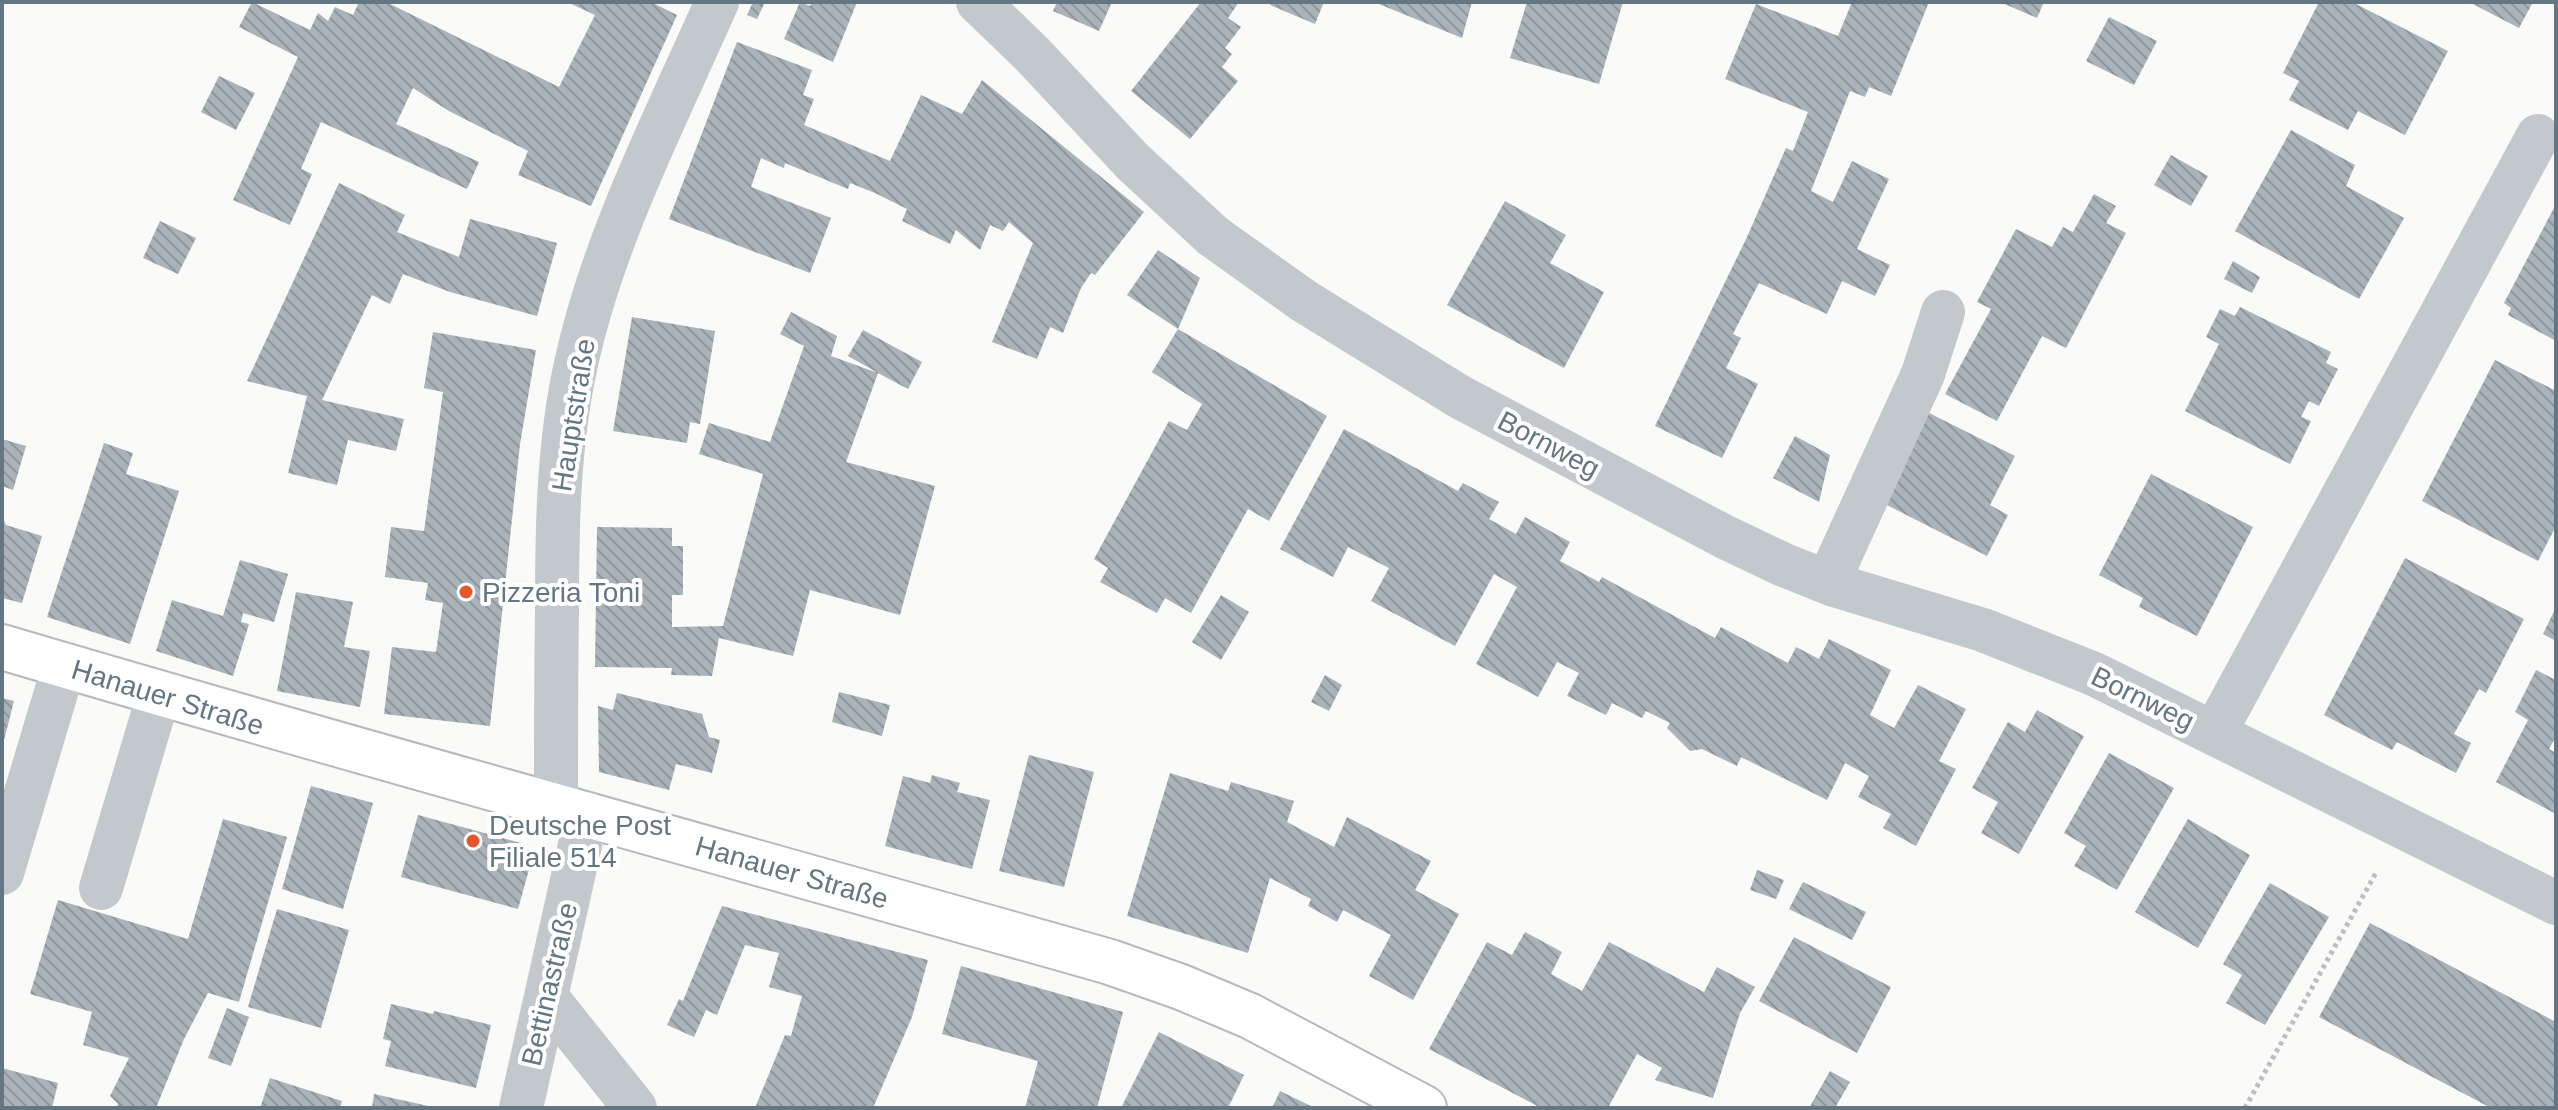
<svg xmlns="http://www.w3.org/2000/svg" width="2558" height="1110" font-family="Helvetica,sans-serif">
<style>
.building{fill:url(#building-back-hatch)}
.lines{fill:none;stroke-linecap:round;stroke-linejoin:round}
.major-casing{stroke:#b5babe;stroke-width:48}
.path{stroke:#bbbfc2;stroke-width:5;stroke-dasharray:4 4;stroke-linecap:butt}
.minor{stroke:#c3c8cc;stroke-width:44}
.major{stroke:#fff;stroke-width:44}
.poi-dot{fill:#e4572e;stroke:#fff;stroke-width:3}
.labels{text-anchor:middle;stroke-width:8;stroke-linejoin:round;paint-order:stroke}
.street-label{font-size:28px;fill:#657683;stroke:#fff}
.poi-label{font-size:28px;fill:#657683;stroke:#fff;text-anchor:start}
</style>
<defs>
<pattern id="building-back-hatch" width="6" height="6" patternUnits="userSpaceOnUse" patternTransform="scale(2)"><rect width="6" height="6" fill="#aab3b9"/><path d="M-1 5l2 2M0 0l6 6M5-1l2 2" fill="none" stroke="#8e969c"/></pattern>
</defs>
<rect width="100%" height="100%" fill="#fafaf8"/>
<!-- building -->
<path class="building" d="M 252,2 L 310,30 L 318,13 L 328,21 L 335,7 L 353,15 L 359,2 L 386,2 L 559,87 L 595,15 L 567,2 L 651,2 L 677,15 L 591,206 L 518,175 L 528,151 L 449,111 L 413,88 L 396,124 L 479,162 L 467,189 L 321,122 L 301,169 L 312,174 L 290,225 L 233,200 L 298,57 L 239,27 Z
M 753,2 L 765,2 L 757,19 L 747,15 Z
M 800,2 L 810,6 L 812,2 L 857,2 L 833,62 L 784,39 Z
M 1057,2 L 1112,2 L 1099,31 L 1053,11 Z
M 1201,2 L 1239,2 L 1228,18 L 1241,27 L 1225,48 L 1232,54 L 1222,67 L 1238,81 L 1190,139 L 1131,91 Z
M 1271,2 L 1324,2 L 1315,24 L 1270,5 Z
M 1374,2 L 1472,2 L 1462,38 Z
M 1527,2 L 1623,2 L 1599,84 L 1510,58 Z
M 1852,2 L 1929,2 L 1891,96 L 1869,87 L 1865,97 L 1850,91 L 1811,191 L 1833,202 L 1852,161 L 1889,179 L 1857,249 L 1890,265 L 1875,296 L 1842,281 L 1827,314 L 1759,283 L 1733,334 L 1741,338 L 1726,368 L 1758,384 L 1722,458 L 1655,426 L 1747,237 L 1786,148 L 1793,151 L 1808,112 L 1725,79 L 1756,4 L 1838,36 Z
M 2000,2 L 2044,2 L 2037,18 Z
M 2319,2 L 2352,2 L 2448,51 L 2405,135 L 2358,111 L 2348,130 L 2289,100 L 2299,81 L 2283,73 Z
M 2469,2 L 2533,2 L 2519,28 Z
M 2109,17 L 2157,41 L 2134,85 L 2086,61 Z
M 737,42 L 812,70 L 803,95 L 814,99 L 804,125 L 890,161 L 921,95 L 962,114 L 982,80 L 1144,212 L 1095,275 L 1091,273 L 1081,288 L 1063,333 L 1050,327 L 1037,359 L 992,342 L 1033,243 L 1009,222 L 1003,231 L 990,225 L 980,250 L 956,230 L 950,244 L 902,221 L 907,209 L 875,193 L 850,183 L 848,189 L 785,163 L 784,168 L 761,158 L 751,187 L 831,218 L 810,273 L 669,219 Z
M 219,76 L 255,93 L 236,130 L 201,112 Z
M 2291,130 L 2355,165 L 2346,186 L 2404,218 L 2359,299 L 2235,231 Z
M 2171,155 L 2208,176 L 2191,206 L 2154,185 Z
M 339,183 L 405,215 L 397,232 L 459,257 L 470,219 L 557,243 L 537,316 L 450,292 L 403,274 L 390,304 L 372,295 L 322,400 L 404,419 L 396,451 L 348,440 L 337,485 L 288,473 L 307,396 L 247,381 Z
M 2094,194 L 2116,206 L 2106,223 L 2126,233 L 2066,348 L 2042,336 L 1997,421 L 1945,394 L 1991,309 L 1977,302 L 2016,229 L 2052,247 L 2063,227 L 2073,232 Z
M 1505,201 L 1566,235 L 1550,263 L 1604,292 L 1564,368 L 1447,305 Z
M 2556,204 L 2556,341 L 2508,315 L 2511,308 L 2504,303 Z
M 160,221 L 196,238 L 178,274 L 143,258 Z
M 1158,250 L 1200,278 L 1178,329 L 1327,416 L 1269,521 L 1248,509 L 1191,613 L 1165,598 L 1157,613 L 1100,582 L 1108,568 L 1094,559 L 1169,421 L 1187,430 L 1202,404 L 1152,372 L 1178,329 L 1127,295 Z
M 2233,261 L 2260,277 L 2252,293 L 2224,279 Z
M 2240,307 L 2331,352 L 2326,363 L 2338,369 L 2319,406 L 2309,401 L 2301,417 L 2311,421 L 2290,464 L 2185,411 L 2219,344 L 2206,337 L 2220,309 L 2235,316 Z
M 791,312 L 837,336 L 831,356 L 878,373 L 848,356 L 863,330 L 922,362 L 908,389 L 878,373 L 846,462 L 935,486 L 900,615 L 810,590 L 793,656 L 719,638 L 712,676 L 671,675 L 672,668 L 595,667 L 597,527 L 672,528 L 672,546 L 683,546 L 683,595 L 672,595 L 672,627 L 723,626 L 763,474 L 699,454 L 709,423 L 770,442 L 804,346 L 780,334 Z
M 632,317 L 715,331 L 700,424 L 690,422 L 687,443 L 613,431 Z
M 433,332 L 536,350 L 520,444 L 490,726 L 384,714 L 392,647 L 436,652 L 443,603 L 425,600 L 428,583 L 385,577 L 391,527 L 424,531 L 443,392 L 424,388 Z
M 2495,360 L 2556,391 L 2556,526 L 2538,561 L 2422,501 Z
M 1927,412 L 2015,456 L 1990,505 L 2008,515 L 1987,556 L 1881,502 Z
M 1344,429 L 1458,491 L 1463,483 L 1499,502 L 1489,519 L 1516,534 L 1525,517 L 1570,542 L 1560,561 L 1599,582 L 1602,577 L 1715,638 L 1721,627 L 1788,663 L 1796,647 L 1819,659 L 1829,639 L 1891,670 L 1870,715 L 1894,728 L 1918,685 L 1966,709 L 1939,761 L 1956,769 L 1916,846 L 1883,828 L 1891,814 L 1858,797 L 1869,776 L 1845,763 L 1827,800 L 1741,757 L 1737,766 L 1702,749 L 1690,751 L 1667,728 L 1670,723 L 1646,711 L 1642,718 L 1612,703 L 1606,715 L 1567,696 L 1579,673 L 1557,662 L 1538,697 L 1476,664 L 1517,587 L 1494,574 L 1455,646 L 1371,601 L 1389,568 L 1348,547 L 1333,577 L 1280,549 Z
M 1795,436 L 1830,455 L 1819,502 L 1773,478 Z
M 2,439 L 26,446 L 13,490 L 2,486 Z
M 104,443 L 133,453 L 126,474 L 179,491 L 130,644 L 47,617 Z
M 2151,474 L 2253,527 L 2197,636 L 2139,607 L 2143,598 L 2099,575 Z
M 2,517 L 6,525 L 42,536 L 22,603 L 2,598 Z
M 2405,558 L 2524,619 L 2486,693 L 2479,689 L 2454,734 L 2471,743 L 2456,773 L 2397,742 L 2392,750 L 2324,715 Z
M 240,560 L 288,574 L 274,622 L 243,613 L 241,622 L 249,624 L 233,676 L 156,651 L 172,600 L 223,616 Z
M 296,592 L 353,602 L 344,647 L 370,651 L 360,707 L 277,691 Z
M 1221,595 L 1249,612 L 1221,660 L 1192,642 Z
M 2556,607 L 2556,641 L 2543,634 Z
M 2536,670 L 2556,680 L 2556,736 L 2549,749 L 2556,753 L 2556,814 L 2496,782 L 2528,720 L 2515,712 Z
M 1325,675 L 1342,685 L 1329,711 L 1311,702 Z
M 839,692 L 890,705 L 882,736 L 832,722 Z
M 617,693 L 702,714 L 709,737 L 720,740 L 712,773 L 676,764 L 669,790 L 599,772 L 598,706 L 613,710 Z
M 2,698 L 14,701 L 3,744 L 2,743 Z
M 2037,710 L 2084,736 L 2019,854 L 1981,833 L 1998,802 L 1972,788 L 2008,722 L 2025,732 Z
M 2109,753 L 2174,788 L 2117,890 L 2074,866 L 2086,846 L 2064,833 Z
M 1029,755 L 1094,772 L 1064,887 L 999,871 Z
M 1170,773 L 1228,791 L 1231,782 L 1294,801 L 1287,822 L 1334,847 L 1347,817 L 1431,861 L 1415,890 L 1459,914 L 1413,1000 L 1369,976 L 1391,935 L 1343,910 L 1337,922 L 1308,906 L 1311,899 L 1270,878 L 1248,953 L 1127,916 Z
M 932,775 L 960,783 L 957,792 L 990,800 L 972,869 L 885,846 L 903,776 L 930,783 Z
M 311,786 L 373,803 L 343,909 L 282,889 Z
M 418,815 L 521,843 L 532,859 L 518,909 L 401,877 Z
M 223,819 L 287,837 L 239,1002 L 208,993 L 184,1039 L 156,1108 L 116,1108 L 118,1104 L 110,1096 L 129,1058 L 83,1045 L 92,1012 L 30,994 L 58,900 L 188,939 Z
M 2188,819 L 2250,855 L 2198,948 L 2135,912 Z
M 1757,870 L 1784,880 L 1776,899 L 1750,890 Z
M 1803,882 L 1866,912 L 1852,940 L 1789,909 Z
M 2270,883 L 2329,917 L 2265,1025 L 2226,1003 L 2242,975 L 2223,964 Z
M 722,906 L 928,960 L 912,1017 L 873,1108 L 755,1108 L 785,1035 L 791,1036 L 802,996 L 769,987 L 779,953 L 745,945 L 717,1015 L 706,1010 L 694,1037 L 667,1025 L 679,999 L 683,1001 Z
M 277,909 L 349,930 L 321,1028 L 248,1007 Z
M 2370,923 L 2556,1022 L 2556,1108 L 2491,1108 L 2319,1017 Z
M 1525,932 L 1562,952 L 1551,974 L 1582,991 L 1609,942 L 1704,992 L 1717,967 L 1755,987 L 1740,1013 L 1713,1098 L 1655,1080 L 1662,1068 L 1637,1054 L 1608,1108 L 1541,1108 L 1429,1049 L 1487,942 L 1512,955 Z
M 1794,937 L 1891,987 L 1857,1053 L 1759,1001 Z
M 961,966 L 1123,1012 L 1097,1108 L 1025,1108 L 1038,1061 L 942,1034 Z
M 391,1004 L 433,1014 L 434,1011 L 491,1025 L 476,1088 L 385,1066 L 391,1041 L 383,1039 Z
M 227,1008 L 249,1017 L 231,1066 L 208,1058 Z
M 1159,1032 L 1244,1075 L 1228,1108 L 1121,1108 Z
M 2,1068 L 58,1083 L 52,1108 L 2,1108 Z
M 1830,1071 L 1850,1082 L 1835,1108 L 1809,1108 Z
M 270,1078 L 342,1101 L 340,1108 L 260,1108 Z
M 1280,1091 L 1315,1108 L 1272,1108 Z
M 374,1094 L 433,1107 L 433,1108 L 372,1108 Z"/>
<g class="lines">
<!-- major casing -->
<g class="major-casing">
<path id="major" d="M 2,647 C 370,756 740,857 1110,962 L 1181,987 L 1250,1016 L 1424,1108"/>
</g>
<!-- path -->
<path class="path" d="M 2245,1108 L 2377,871"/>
<!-- minor -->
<path class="minor" d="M 978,2 L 1032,54 L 1133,162 L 1213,236 L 1304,301 L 1460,397 L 1725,537 L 1784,565 L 1834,585 L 1983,630 L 2094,674 L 2556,903
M 1828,582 L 1923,374 L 1943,312
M 2215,732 L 2538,136
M 556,806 C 556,741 556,676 557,611 C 557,529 558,444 576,364 C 603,239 666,118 717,2
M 2,873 L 64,666
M 101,888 L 159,694
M 547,998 L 635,1108
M 521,1108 L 587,814"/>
<!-- major -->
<use href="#major" class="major"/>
</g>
<!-- markers -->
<g class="poi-dot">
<circle cx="466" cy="592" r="8"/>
<circle cx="473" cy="841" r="8"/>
</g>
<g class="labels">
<!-- street labels -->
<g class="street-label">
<text transform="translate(573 415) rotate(-81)" y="10">Hauptstraße</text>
<text transform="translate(1549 444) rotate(28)" y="10">Bornweg</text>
<text transform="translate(168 697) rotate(17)" y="10">Hanauer Straße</text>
<text transform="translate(2143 698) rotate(26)" y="10">Bornweg</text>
<text transform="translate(792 872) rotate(16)" y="10">Hanauer Straße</text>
<text transform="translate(549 984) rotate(-77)" y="10">Bettinastraße</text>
</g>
<!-- poi labels -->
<g class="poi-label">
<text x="482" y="602">Pizzeria Toni</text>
<text x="489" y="835">Deutsche Post<tspan x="489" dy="32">Filiale 514</tspan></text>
</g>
</g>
<!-- border -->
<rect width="2558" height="1110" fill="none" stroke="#657683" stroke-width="8"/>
</svg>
